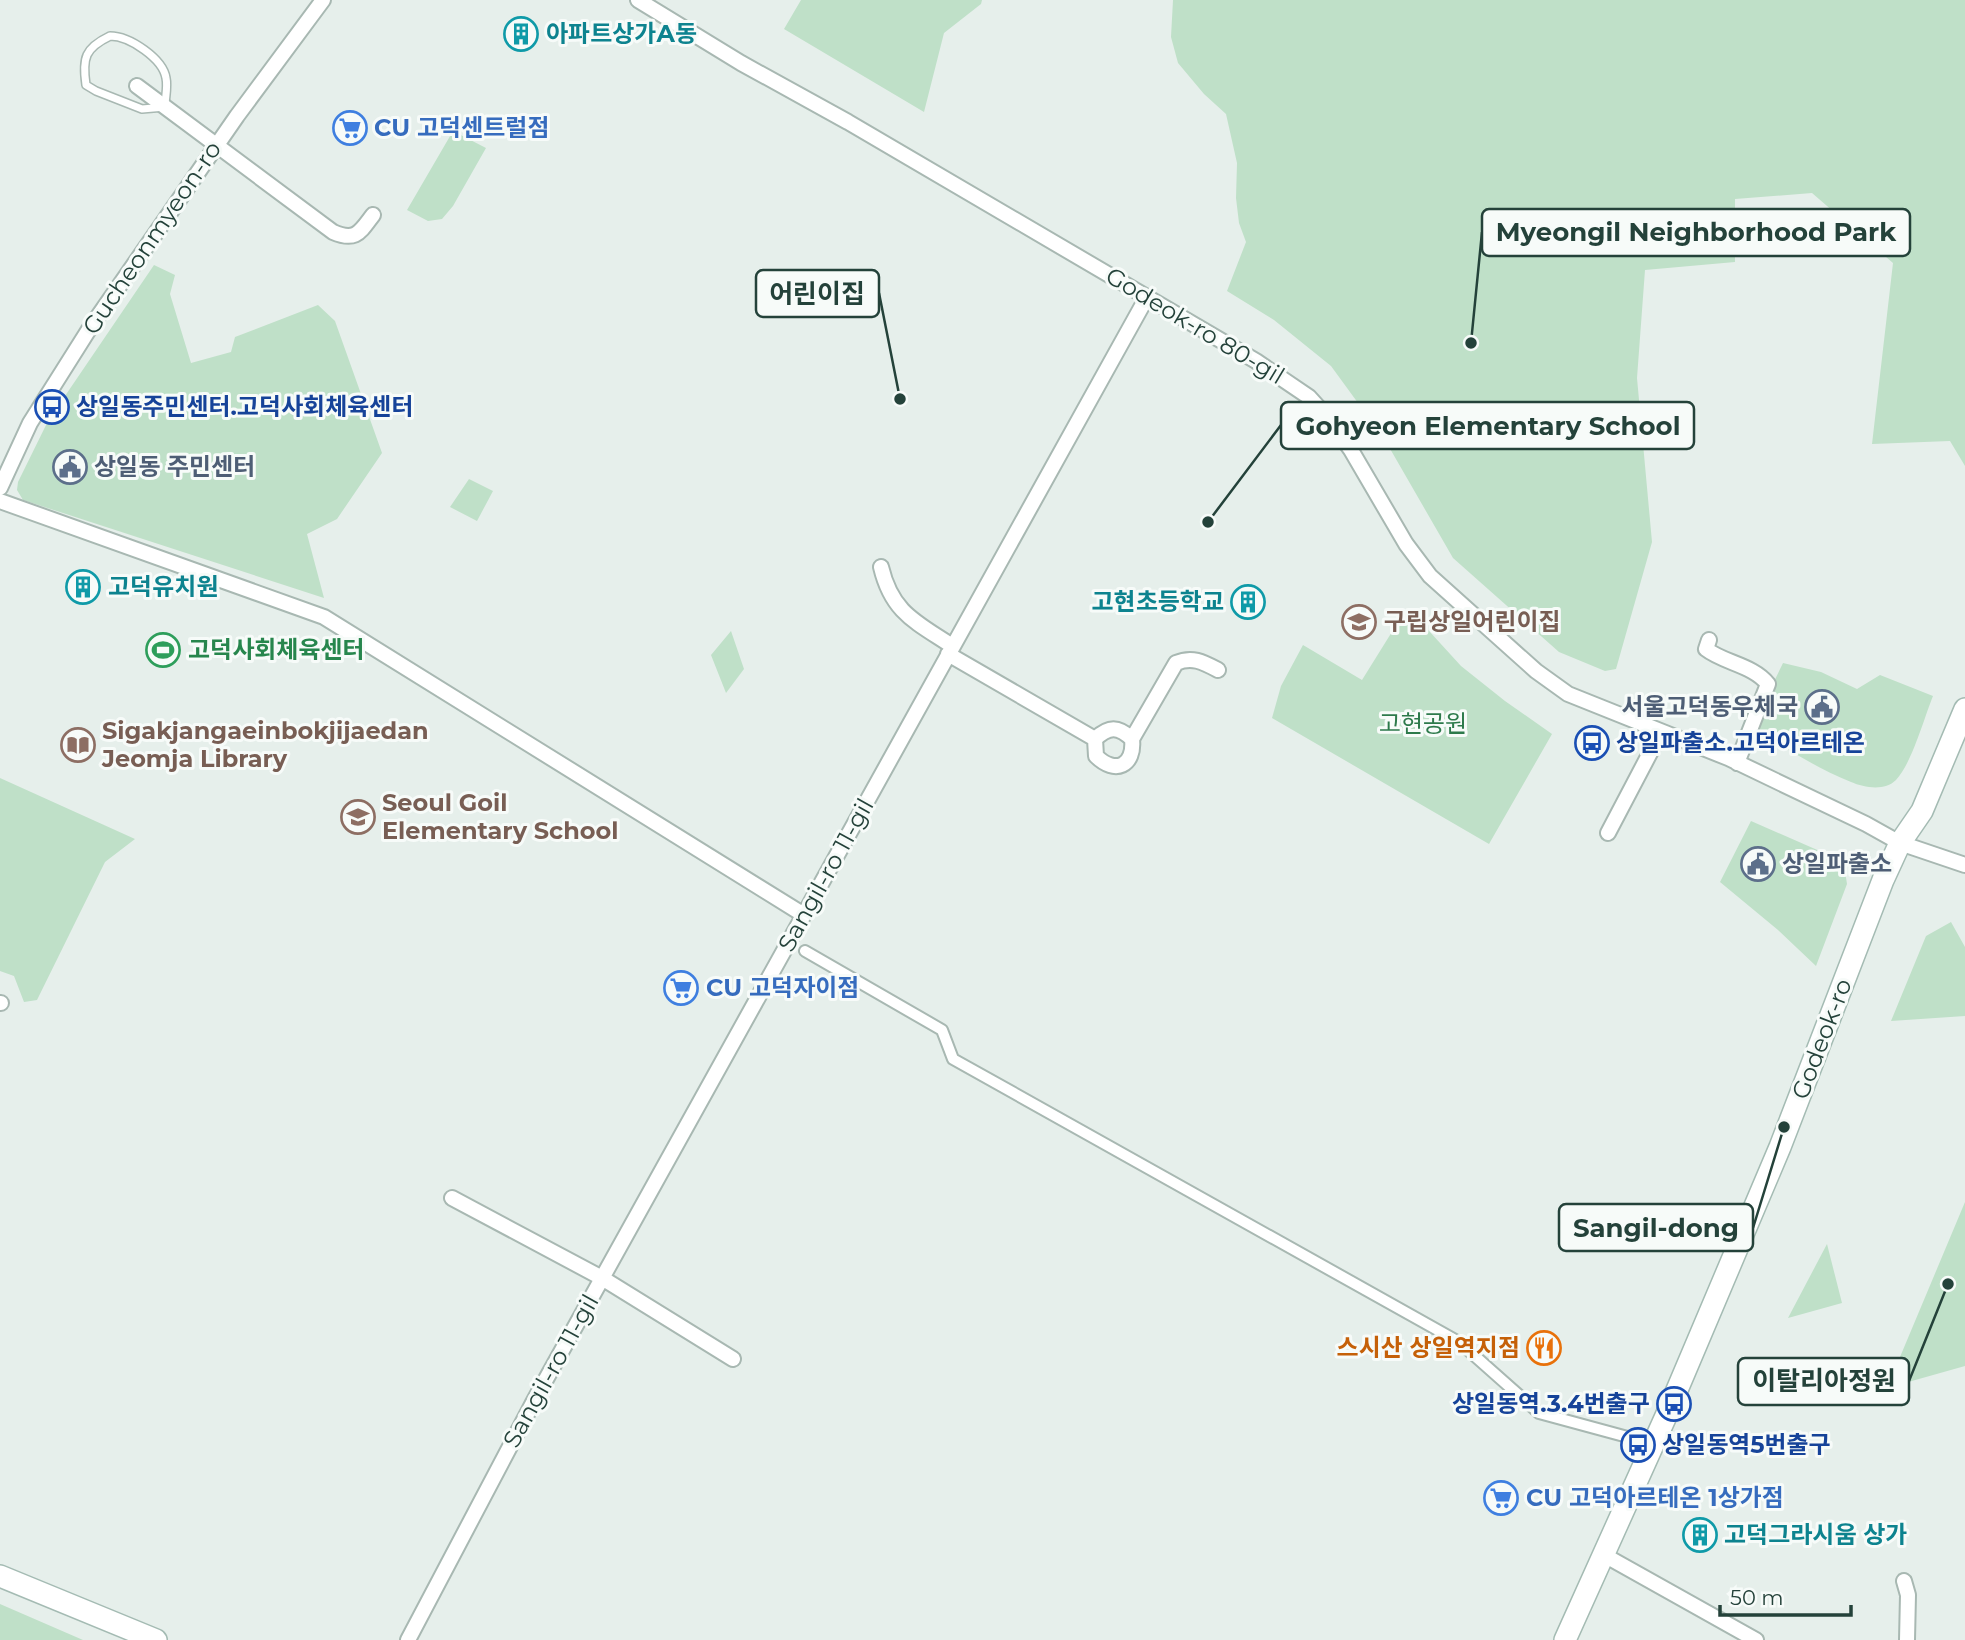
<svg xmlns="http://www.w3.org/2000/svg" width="1965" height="1640" font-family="Montserrat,'Noto Sans KR',sans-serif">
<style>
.green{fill:#bfe0c8}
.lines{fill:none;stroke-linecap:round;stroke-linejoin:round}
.service-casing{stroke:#a8b8b2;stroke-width:10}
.pedestrian-casing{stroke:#a8b8b2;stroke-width:14}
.minor-casing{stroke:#a8b8b2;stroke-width:18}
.secondary-casing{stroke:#a4bbb3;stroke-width:24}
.service{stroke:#fff;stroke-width:7}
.pedestrian{stroke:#fff;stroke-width:10}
.minor{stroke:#fff;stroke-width:14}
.secondary{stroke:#fff;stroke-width:21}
.labels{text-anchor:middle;stroke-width:6;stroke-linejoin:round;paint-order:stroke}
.culture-label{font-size:24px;font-weight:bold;fill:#0d838f;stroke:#f7fbf9;text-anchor:start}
.shop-label{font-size:24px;font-weight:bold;fill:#366cbe;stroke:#f7fbf9;text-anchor:start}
.street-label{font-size:24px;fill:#24423a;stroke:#f7fbf9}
.transit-label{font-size:24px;font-weight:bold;fill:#164399;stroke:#f7fbf9;text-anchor:start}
.service-label{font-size:24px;font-weight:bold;fill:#4e5e75;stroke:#f7fbf9;text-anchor:start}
.education-label{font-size:24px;font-weight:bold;fill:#785e54;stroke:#f7fbf9;text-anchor:start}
.leisure-label{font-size:24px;font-weight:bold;fill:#27864d;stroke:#f7fbf9;text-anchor:start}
.park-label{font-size:24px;fill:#2d7a4b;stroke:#f7fbf9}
.food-label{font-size:24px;font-weight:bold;fill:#c56008;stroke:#f7fbf9;text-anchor:end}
.leader{fill:none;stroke:#24423a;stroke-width:2.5}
.callout-dot{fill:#24423a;stroke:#f7fbf9;stroke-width:2.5}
.callout{fill:#f7fbf9;stroke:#24423a;stroke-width:2.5}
.callout-label{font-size:26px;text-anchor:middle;font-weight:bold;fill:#24423a}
</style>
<rect width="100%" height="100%" fill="#e6efeb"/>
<!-- green -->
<path class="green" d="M 801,0 L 982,0 L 981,4 L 944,33 L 924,112 L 784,29 Z
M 1173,0 L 1965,0 L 1965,466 L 1950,441 L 1872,444 L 1893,263 L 1812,193 L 1735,199 L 1735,262 L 1645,270 L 1637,378 L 1652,542 L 1616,669 L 1605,671 L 1559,652 L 1453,558 L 1385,440 L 1331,366 L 1274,320 L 1227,291 L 1246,242 L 1239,223 L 1236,198 L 1237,163 L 1226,114 L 1204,94 L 1178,63 L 1171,37 Z
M 453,131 L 486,148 L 453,206 L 442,219 L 428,221 L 407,210 Z
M 154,265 L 175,275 L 170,294 L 191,363 L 231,352 L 235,337 L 318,305 L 335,321 L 382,453 L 337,519 L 307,534 L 324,598 L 23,500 L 17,490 L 18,482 L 48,421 Z
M 469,479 L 493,491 L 477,521 L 450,507 Z
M 1409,609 L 1461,666 L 1505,701 L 1552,734 L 1489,844 L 1272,718 L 1281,686 L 1303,645 L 1362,680 L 1390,635 Z
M 731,631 L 744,669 L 726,693 L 711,655 Z
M 1783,663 L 1821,672 L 1857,689 L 1880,675 L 1933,696 C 1924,718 1912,763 1896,780 C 1885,791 1865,788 1851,782 C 1816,768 1783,746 1751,729 Z
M 0,778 L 135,839 L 105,862 L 37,1000 L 24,1002 L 14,976 L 0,971 Z
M 1751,821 L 1831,856 L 1844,865 L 1847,884 L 1816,966 L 1778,930 L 1720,882 Z
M 1951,922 L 1965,947 L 1965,1016 L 1891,1021 L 1926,936 Z
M 1965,1202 L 1965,1366 L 1887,1388 Z
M 1827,1244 L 1842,1303 L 1788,1318 Z
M 0,1604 L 83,1640 L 0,1640 Z"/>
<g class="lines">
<!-- service casing -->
<g class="service-casing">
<path id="service" d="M 110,36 C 130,36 163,59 166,78 C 168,87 165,98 165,107 L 142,109 L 96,91 L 86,85 C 82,58 85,48 110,36 Z"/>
</g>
<!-- pedestrian casing -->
<g class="pedestrian-casing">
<path id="pedestrian" d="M 805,951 L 942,1030 L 953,1059 L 1459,1342 L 1539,1413 L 1635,1439"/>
</g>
<!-- minor casing -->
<g class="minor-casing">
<path id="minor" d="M 638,0 L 741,63 L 848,122 L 1256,361 L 1309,397 L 1328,418 L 1351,450 L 1406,544 L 1430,576 L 1536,671 L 1568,694 L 1728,758 L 1866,824 L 1900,843 L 1965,865
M 137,86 L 333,232 C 356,242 360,232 373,215
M 0,488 L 30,423 L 88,331 L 237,116 L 323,0
M 0,501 L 324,617 L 804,915
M 881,567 C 892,613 916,622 952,646
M 1709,640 L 1706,649 C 1724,663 1753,665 1768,684 L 1737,763
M 948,654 L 1095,739 L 1096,756 C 1115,775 1135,766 1132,739 C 1118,726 1109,726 1095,739
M 1132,739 L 1176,663 C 1192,656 1203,662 1218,670
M 1608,833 L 1661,732
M 0,1003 L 1,1003
M 452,1198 L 602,1278 L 733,1359
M 1604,1555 L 1756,1640
M 1904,1581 L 1908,1595 L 1907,1640
M 408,1640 L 535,1399 L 1147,297"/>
</g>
<!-- secondary casing -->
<g class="secondary-casing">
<path id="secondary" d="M 0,1576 L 156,1640
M 1565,1640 L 1666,1416 L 1780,1147 L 1883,880 L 1900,843 L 1922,811 L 1965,709"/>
</g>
<!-- service -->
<use href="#service" class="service"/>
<!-- pedestrian -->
<use href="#pedestrian" class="pedestrian"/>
<!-- minor -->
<use href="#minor" class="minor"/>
<!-- secondary -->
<use href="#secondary" class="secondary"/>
</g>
<!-- icons -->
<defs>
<g id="building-ring" transform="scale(1.75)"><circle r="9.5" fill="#f7fbf9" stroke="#0f9aa8" stroke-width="1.5"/><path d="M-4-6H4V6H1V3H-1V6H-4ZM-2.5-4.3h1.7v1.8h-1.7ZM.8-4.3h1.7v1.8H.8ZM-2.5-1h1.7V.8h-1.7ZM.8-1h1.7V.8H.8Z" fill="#0f9aa8"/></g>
<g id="supermarket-ring" transform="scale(1.75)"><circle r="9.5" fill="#f7fbf9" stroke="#3f7fe0" stroke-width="1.5"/><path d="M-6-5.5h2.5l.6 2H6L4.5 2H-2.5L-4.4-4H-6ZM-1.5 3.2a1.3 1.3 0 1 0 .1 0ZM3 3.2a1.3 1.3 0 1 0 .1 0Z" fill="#3f7fe0"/></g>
<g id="bus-ring" transform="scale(1.75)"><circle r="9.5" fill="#f7fbf9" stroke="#1a4fb4" stroke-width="1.5"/><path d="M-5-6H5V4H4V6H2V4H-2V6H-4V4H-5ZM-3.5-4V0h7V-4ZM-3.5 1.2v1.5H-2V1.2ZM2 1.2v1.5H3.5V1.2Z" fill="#1a4fb4"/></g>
<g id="civic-ring" transform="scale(1.75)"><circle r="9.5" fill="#f7fbf9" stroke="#5c6f8a" stroke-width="1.5"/><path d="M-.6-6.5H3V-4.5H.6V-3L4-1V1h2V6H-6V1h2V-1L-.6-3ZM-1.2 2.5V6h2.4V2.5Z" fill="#5c6f8a"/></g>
<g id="school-ring" transform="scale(1.75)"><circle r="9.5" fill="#f7fbf9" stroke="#8d6e63" stroke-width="1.5"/><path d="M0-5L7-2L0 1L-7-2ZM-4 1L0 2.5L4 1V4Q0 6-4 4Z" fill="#8d6e63"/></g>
<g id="stadium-ring" transform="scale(1.75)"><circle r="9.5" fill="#f7fbf9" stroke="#2e9e5b" stroke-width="1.5"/><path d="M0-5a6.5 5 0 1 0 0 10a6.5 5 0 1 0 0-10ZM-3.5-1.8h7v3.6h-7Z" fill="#2e9e5b"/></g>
<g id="library-ring" transform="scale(1.75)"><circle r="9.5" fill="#f7fbf9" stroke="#8d6e63" stroke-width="1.5"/><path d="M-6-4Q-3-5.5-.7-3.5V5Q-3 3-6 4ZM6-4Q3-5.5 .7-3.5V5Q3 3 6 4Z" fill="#8d6e63"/></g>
<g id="restaurant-ring" transform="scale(1.75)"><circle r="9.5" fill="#f7fbf9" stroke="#e8710a" stroke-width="1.5"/><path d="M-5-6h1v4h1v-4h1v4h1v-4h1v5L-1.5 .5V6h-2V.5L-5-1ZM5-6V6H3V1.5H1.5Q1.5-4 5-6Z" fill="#e8710a"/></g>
</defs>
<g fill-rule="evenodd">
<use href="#building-ring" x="521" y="34"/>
<use href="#supermarket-ring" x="350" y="128"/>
<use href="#bus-ring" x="52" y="407"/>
<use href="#civic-ring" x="70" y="467"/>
<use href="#building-ring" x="83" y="587"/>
<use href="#building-ring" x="1248" y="602"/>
<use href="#school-ring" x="1359" y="622"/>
<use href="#stadium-ring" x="163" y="650"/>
<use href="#civic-ring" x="1822" y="707"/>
<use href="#bus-ring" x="1592" y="743"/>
<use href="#library-ring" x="78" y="745"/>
<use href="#school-ring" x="358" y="817"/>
<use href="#civic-ring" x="1758" y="864"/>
<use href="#supermarket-ring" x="681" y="988"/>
<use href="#restaurant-ring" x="1544" y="1348"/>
<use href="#bus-ring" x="1674" y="1404"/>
<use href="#bus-ring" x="1638" y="1445"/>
<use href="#supermarket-ring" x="1501" y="1498"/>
<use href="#building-ring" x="1700" y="1535"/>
</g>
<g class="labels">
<!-- culture labels -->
<g class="culture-label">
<text x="546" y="42">아파트상가A동</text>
<text x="108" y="595">고덕유치원</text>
<text x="1224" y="610" text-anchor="end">고현초등학교</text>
<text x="1724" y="1543">고덕그라시움 상가</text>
</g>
<!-- shop labels -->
<g class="shop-label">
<text x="374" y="136">CU 고덕센트럴점</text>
<text x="706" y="996">CU 고덕자이점</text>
<text x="1526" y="1506">CU 고덕아르테온 1상가점</text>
</g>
<!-- street labels -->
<g class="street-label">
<text transform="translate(152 238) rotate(-56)" y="8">Gucheonmyeon-ro</text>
<text transform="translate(1195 326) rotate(31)" y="8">Godeok-ro 80-gil</text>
<text transform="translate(826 875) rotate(-61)" y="8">Sangil-ro 11-gil</text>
<text transform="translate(1822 1039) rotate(-69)" y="8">Godeok-ro</text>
<text transform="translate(551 1371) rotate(-61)" y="8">Sangil-ro 11-gil</text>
</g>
<!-- transit labels -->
<g class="transit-label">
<text x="76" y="415">상일동주민센터.고덕사회체육센터</text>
<text x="1616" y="751">상일파출소.고덕아르테온</text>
<text x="1650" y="1412" text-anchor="end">상일동역.3.4번출구</text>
<text x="1662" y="1453">상일동역5번출구</text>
</g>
<!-- service labels -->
<g class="service-label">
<text x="94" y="475">상일동 주민센터</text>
<text x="1798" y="715" text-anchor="end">서울고덕동우체국</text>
<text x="1782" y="872">상일파출소</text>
</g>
<!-- education labels -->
<g class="education-label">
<text x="1384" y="630">구립상일어린이집</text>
<text x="102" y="739">Sigakjangaeinbokjijaedan<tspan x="102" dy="28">Jeomja Library</tspan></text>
<text x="382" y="811">Seoul Goil<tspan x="382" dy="28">Elementary School</tspan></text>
</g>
<!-- leisure labels -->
<g class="leisure-label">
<text x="188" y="658">고덕사회체육센터</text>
</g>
<!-- park labels -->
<g class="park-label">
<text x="1423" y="732">고현공원</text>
</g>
<!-- food labels -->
<g class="food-label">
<text x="1520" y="1356">스시산 상일역지점</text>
</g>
</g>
<!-- callouts -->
<path class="leader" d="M1471 343L1482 232M900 399L879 293M1208 522L1281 425M1784 1127L1753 1228M1948 1284L1909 1381"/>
<g class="callout-dot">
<circle cx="1471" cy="343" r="7"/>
<circle cx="900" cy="399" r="7"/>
<circle cx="1208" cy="522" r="7"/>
<circle cx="1784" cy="1127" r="7"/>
<circle cx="1948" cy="1284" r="7"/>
</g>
<g class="callout">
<rect x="1482" y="209" width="428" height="47" rx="7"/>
<rect x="756" y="270" width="123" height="47" rx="7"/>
<rect x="1281" y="402" width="413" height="47" rx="7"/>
<rect x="1559" y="1204" width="194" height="47" rx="7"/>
<rect x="1738" y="1358" width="171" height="47" rx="7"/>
</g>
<g class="callout-label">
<text x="1696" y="241">Myeongil Neighborhood Park</text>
<text x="817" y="303">어린이집</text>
<text x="1488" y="435">Gohyeon Elementary School</text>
<text x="1656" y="1237">Sangil-dong</text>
<text x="1824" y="1390">이탈리아정원</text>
</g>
<!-- scale -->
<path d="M1720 1605v10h131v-10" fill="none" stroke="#24423a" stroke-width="3.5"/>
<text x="1730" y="1605" font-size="21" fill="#24423a" stroke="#f7fbf9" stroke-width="5" paint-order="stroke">50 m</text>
</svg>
